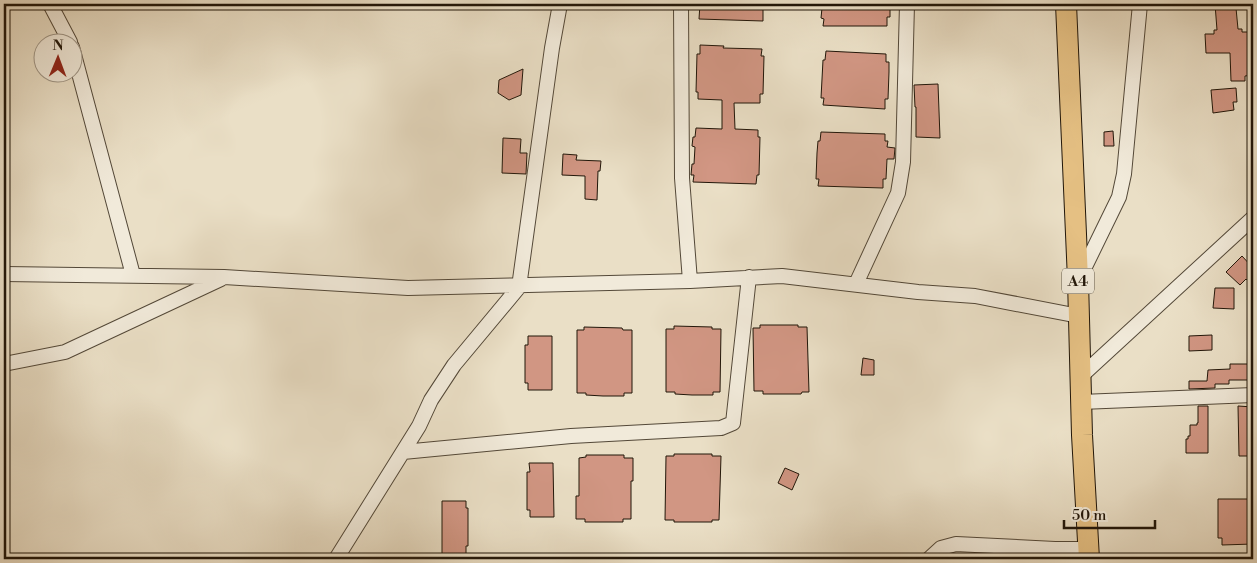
<svg xmlns="http://www.w3.org/2000/svg" width="1257" height="563" font-family="'Libre Bodoni',serif">
<style>
.building{fill:#d19683;stroke:#211609}
.lines{fill:none;stroke-linecap:round;stroke-linejoin:round}
.minor-casing{stroke:#534838;stroke-width:16}
.highway-casing{stroke:#211609;stroke-width:22}
.path{stroke:#211609;stroke-width:2;stroke-dasharray:4 2.5;stroke-linecap:butt}
.minor{stroke:#f1eada;stroke-width:14}
.highway{stroke:#e5c083;stroke-width:20}
.labels{text-anchor:middle;stroke-width:4;stroke-linejoin:round;paint-order:stroke}
.shield{fill:#f1eada;stroke:#5f5648;stroke-width:1}
.shield-label{font-size:15px;font-weight:bold;fill:#211609}
</style>
<rect width="100%" height="100%" fill="#eadfc6"/>
<filter id="stains"><feTurbulence type="fractalNoise" baseFrequency=".004" numOctaves="4"/><feColorMatrix values="0 0 0 0 .2 0 0 0 0 .09 0 0 0 0 .02 0 0 0 .5 -.17"/></filter>
<radialGradient id="worn" r=".72"><stop offset=".6" stop-color="#630" stop-opacity="0"/><stop offset="1" stop-color="#630" stop-opacity=".3"/></radialGradient>
<!-- building -->
<path class="building" d="M 700,4 L 763,4 L 763,21 L 699,19 Z
M 824,4 L 840,4 L 840,8 L 864,9 L 864,6 L 872,6 L 872,4 L 888,4 L 888,7 L 890,7 L 890,17 L 887,17 L 887,26 L 823,26 L 824,19 L 821,18 L 822,8 L 824,8 Z
M 1215,4 L 1234,4 L 1235,8 L 1236,8 L 1238,29 L 1242,29 L 1242,32 L 1251,32 L 1253,75 L 1245,76 L 1245,81 L 1231,81 L 1230,53 L 1206,53 L 1205,34 L 1214,34 L 1214,30 L 1217,30 Z
M 700,45 L 724,46 L 723,48 L 762,49 L 761,56 L 764,56 L 763,94 L 760,94 L 760,103 L 734,103 L 735,129 L 758,130 L 758,137 L 760,137 L 759,175 L 757,175 L 756,184 L 693,182 L 694,175 L 691,175 L 692,164 L 694,164 L 695,147 L 692,146 L 693,137 L 695,137 L 696,128 L 722,129 L 722,100 L 698,99 L 698,92 L 696,92 L 697,54 L 700,54 Z
M 826,51 L 886,54 L 886,62 L 889,62 L 889,72 L 888,99 L 885,99 L 885,109 L 823,105 L 824,98 L 821,98 L 823,60 L 825,60 Z
M 523,69 L 521,95 L 509,100 L 498,93 L 499,80 Z
M 938,84 L 940,138 L 916,137 L 916,107 L 915,107 L 914,85 Z
M 1236,88 L 1237,102 L 1233,102 L 1234,110 L 1213,113 L 1211,90 Z
M 1113,131 L 1114,146 L 1104,146 L 1104,132 Z
M 821,132 L 885,134 L 885,141 L 888,141 L 887,147 L 895,148 L 894,159 L 887,159 L 886,179 L 883,179 L 883,188 L 818,186 L 819,179 L 816,179 L 817,153 L 818,141 L 820,141 Z
M 503,138 L 521,139 L 520,153 L 527,153 L 526,174 L 502,173 Z
M 563,154 L 577,155 L 576,160 L 601,161 L 600,171 L 598,171 L 597,200 L 585,199 L 585,176 L 562,175 Z
M 1242,256 L 1253,268 L 1253,286 L 1246,279 L 1240,285 L 1226,272 Z
M 1215,288 L 1234,288 L 1234,309 L 1213,308 Z
M 760,325 L 798,325 L 798,327 L 807,327 L 809,392 L 802,392 L 801,394 L 763,394 L 763,391 L 754,391 L 753,328 L 760,328 Z
M 674,326 L 712,327 L 712,329 L 721,329 L 720,392 L 713,392 L 713,395 L 692,395 L 675,394 L 675,392 L 666,392 L 666,329 L 674,329 Z
M 584,327 L 622,328 L 623,330 L 632,330 L 632,393 L 624,393 L 624,396 L 603,396 L 586,395 L 586,393 L 577,393 L 577,330 L 584,330 Z
M 1212,335 L 1212,350 L 1189,351 L 1189,336 Z
M 528,336 L 552,336 L 552,390 L 528,390 L 528,383 L 525,383 L 525,345 L 528,345 Z
M 863,358 L 874,360 L 874,375 L 861,375 Z
M 1230,364 L 1250,364 L 1250,366 L 1253,366 L 1253,380 L 1229,380 L 1229,384 L 1215,384 L 1215,388 L 1189,389 L 1189,381 L 1207,381 L 1208,370 L 1230,369 Z
M 1198,406 L 1208,406 L 1208,453 L 1186,453 L 1186,439 L 1188,439 L 1188,436 L 1190,436 L 1190,425 L 1197,425 L 1197,423 L 1198,423 Z
M 1238,406 L 1253,407 L 1253,456 L 1239,456 Z
M 674,454 L 712,454 L 712,456 L 721,456 L 719,520 L 712,520 L 712,522 L 674,522 L 674,520 L 665,520 L 666,456 L 674,456 Z
M 586,455 L 624,455 L 624,458 L 633,458 L 633,481 L 631,481 L 631,519 L 623,519 L 623,522 L 585,522 L 585,519 L 576,519 L 576,496 L 579,496 L 579,458 L 586,457 Z
M 529,463 L 553,463 L 554,517 L 530,517 L 530,510 L 527,510 L 527,472 L 530,472 Z
M 785,468 L 799,474 L 792,490 L 778,483 Z
M 1218,499 L 1253,499 L 1253,544 L 1222,545 L 1222,538 L 1218,538 Z
M 442,501 L 466,501 L 466,508 L 468,508 L 468,546 L 466,546 L 466,556 L 442,556 Z"/>
<g class="lines">
<!-- minor casing -->
<g class="minor-casing">
<path id="minor" d="M 50,4 L 70,42
M 681,4 L 682,178 L 690,281
M 72,47 L 133,275
M 4,274 L 224,277 L 408,288 L 690,281 L 782,276 L 918,292 L 975,296 L 1079,316
M 1079,279 L 1119,197 L 1124,174 L 1140,4
M 856,284 L 898,193 L 903,162 L 907,4
M 4,364 L 65,352 L 221,279
M 1080,377 L 1253,218
M 1081,402 L 1253,395
M 403,452 L 571,436 L 721,428 L 733,423 L 749,277
M 336,559 L 419,426 L 431,400 L 454,365 L 519,287 L 552,48 L 560,4
M 929,559 L 941,548 L 956,544 L 1055,549 L 1088,549"/>
</g>
<!-- highway casing -->
<g class="highway-casing">
<path id="highway" d="M 1066,4 L 1078,280 L 1082,435 L 1089,559"/>
</g>
<!-- path -->
<path class="path" d="M 65,6 L 71,4"/>
<!-- minor -->
<use href="#minor" class="minor"/>
<!-- highway -->
<use href="#highway" class="highway"/>
</g>
<g class="labels">
<!-- shield labels -->
<rect class="shield" x="1062" y="268.5" width="32" height="25" rx="4"/>
<g class="shield-label">
<text x="1078" y="286">A4</text>
</g>
</g>
<!-- margin -->
<rect width="1257" height="563" fill="none" stroke="#eadfc6" stroke-width="20"/>
<rect x="5" y="5" width="1247" height="553" fill="none" stroke="#211609" stroke-width="2.5"/>
<rect x="10" y="10" width="1237" height="543" fill="none" stroke="#211609"/>
<!-- north arrow -->
<g transform="translate(58 58) rotate(1)"><circle r="24" fill="#f1eada" stroke="#9e9586"/>
<path d="M0-4L9 19L0 12L-9 19Z" fill="#8f2418"/>
<text y="-8" font-size="14" font-weight="bold" text-anchor="middle" fill="#211609">N</text>
</g>
<!-- scale -->
<path d="M1064 520v8h91v-8" fill="none" stroke="#211609" stroke-width="2.5"/>
<text x="1072" y="520" font-size="15" fill="#211609" stroke="#f1eada" stroke-width="4" paint-order="stroke">50 m</text>
<rect width="100%" height="100%" filter="url(#stains)"/>
<rect width="100%" height="100%" fill="url(#worn)"/>
</svg>
